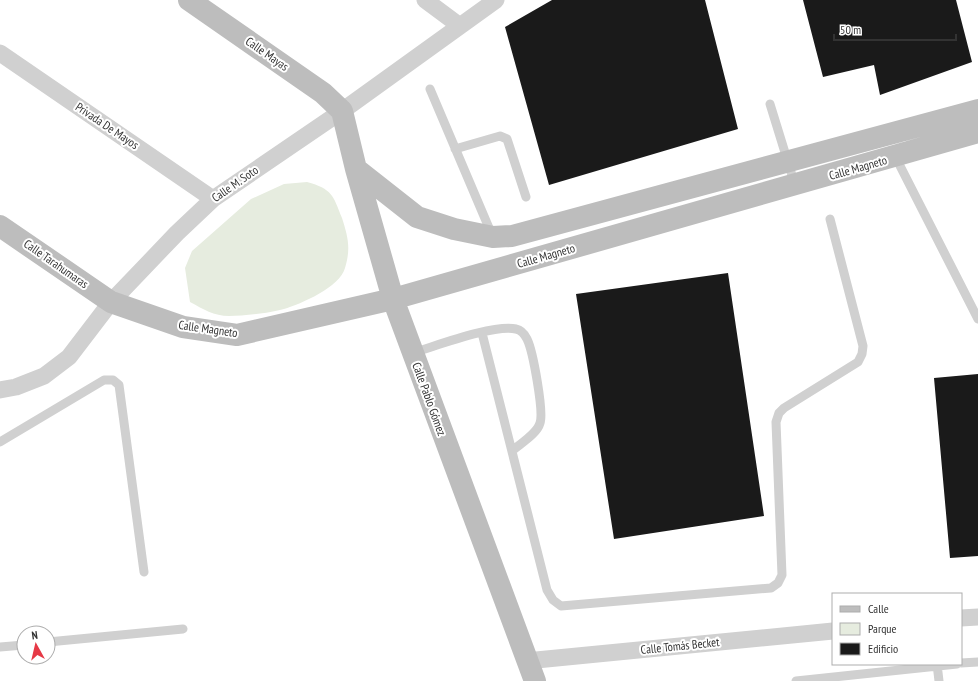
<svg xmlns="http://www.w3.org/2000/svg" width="978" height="681" font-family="'PT Sans Narrow',sans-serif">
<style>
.green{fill:#e6ecdf}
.building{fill:#1a1a1a}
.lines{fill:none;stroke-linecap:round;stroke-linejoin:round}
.lane{stroke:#d0d0d0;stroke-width:9}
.street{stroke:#d0d0d0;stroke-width:17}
.secondary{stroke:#bdbdbd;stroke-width:22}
.labels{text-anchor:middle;stroke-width:4;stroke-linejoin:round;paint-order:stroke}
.street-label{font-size:12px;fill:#333;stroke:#fff}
</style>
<rect width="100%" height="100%" fill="#fff"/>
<!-- green -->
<path class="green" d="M 307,182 C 332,189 333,195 342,218 C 348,237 351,248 345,268 C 340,287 301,304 284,309 C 270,313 244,316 229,316 C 214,316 203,309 190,302 L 185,268 L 192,251 L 251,199 L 284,184 Z"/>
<!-- building -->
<path class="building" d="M 552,0 L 705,0 L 738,129 L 549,185 L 505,27 Z
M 803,0 L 956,0 L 972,62 L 880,95 L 874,65 L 823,77 Z
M 728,273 L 764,516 L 614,539 L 576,294 Z
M 978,374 L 978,556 L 950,558 L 934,378 Z"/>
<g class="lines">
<!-- lane -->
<path class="lane" d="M 430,89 L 492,235
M 770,104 L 795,185
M 455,149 L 500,136 L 507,139 L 526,197
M 895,156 L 978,319
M 482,333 L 547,590 L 553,600 L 561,606 L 771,588 L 778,583 L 782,575 L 776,422 L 779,413 L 784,408 L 858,362 L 862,354 L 863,346 L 830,219
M 412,353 C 436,346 494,324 516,329 C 521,330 525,335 527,339 C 533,351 544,412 540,423 C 537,434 521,443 512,451
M 0,442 L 104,380 L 113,380 L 119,385 L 144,572
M 48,642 L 183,629
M 0,647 L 24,645
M 961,663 L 978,662
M 937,664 L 939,681
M 796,681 L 957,664"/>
<!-- street -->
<path class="street" d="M 425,0 L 460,26
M 0,53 L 213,199
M 0,390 L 16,387 L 44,376 L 69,357 L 111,302 L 177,233 L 213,199 L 342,111 L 496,0
M 961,618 L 978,617
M 526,661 L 833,631"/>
<!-- secondary -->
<path class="secondary" d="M 189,0 L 323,93 L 342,111 L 356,169 L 393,299 L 535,681
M 356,169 L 417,217 L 454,229 L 493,237 L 512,236 L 978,110
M 0,226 L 111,302 L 183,327 L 237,335 L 393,299 L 978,132"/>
</g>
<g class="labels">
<!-- street labels -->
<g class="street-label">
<text transform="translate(267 54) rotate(35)" y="4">Calle Mayas</text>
<text transform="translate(107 126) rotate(34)" y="4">Privada De Mayos</text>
<text transform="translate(858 168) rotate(-16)" y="4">Calle Magneto</text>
<text transform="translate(235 184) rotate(-35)" y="4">Calle M. Soto</text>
<text transform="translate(546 256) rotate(-16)" y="4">Calle Magneto</text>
<text transform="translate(56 264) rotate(35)" y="4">Calle Tarahumaras</text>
<text transform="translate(208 329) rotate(8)" y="4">Calle Magneto</text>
<text transform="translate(429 399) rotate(70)" y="4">Calle Pablo Gómez</text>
<text transform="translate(680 646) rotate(-6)" y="4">Calle Tomás Becket</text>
</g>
</g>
<!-- legend -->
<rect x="832" y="593" width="130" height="72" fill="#ffffff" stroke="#adadad"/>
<rect x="840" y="606" width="20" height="6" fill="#bdbdbd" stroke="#adadad"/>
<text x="868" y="613" font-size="12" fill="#333333">Calle</text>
<rect x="840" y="623" width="20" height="12" fill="#e6ecdf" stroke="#adadad"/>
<text x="868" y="633" font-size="12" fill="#333333">Parque</text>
<rect x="840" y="643" width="20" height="12" fill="#1a1a1a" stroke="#adadad"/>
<text x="868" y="653" font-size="12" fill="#333333">Edificio</text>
<!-- north arrow -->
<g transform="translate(36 645) rotate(352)"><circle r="19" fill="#ffffff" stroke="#adadad"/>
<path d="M0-3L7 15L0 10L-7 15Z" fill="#e63946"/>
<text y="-6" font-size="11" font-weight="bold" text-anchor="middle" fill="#333333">N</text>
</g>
<!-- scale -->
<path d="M834 34v6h122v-6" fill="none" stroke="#333333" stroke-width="2"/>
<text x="840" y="34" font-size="12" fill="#333333" stroke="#ffffff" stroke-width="3" paint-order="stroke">50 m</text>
</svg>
